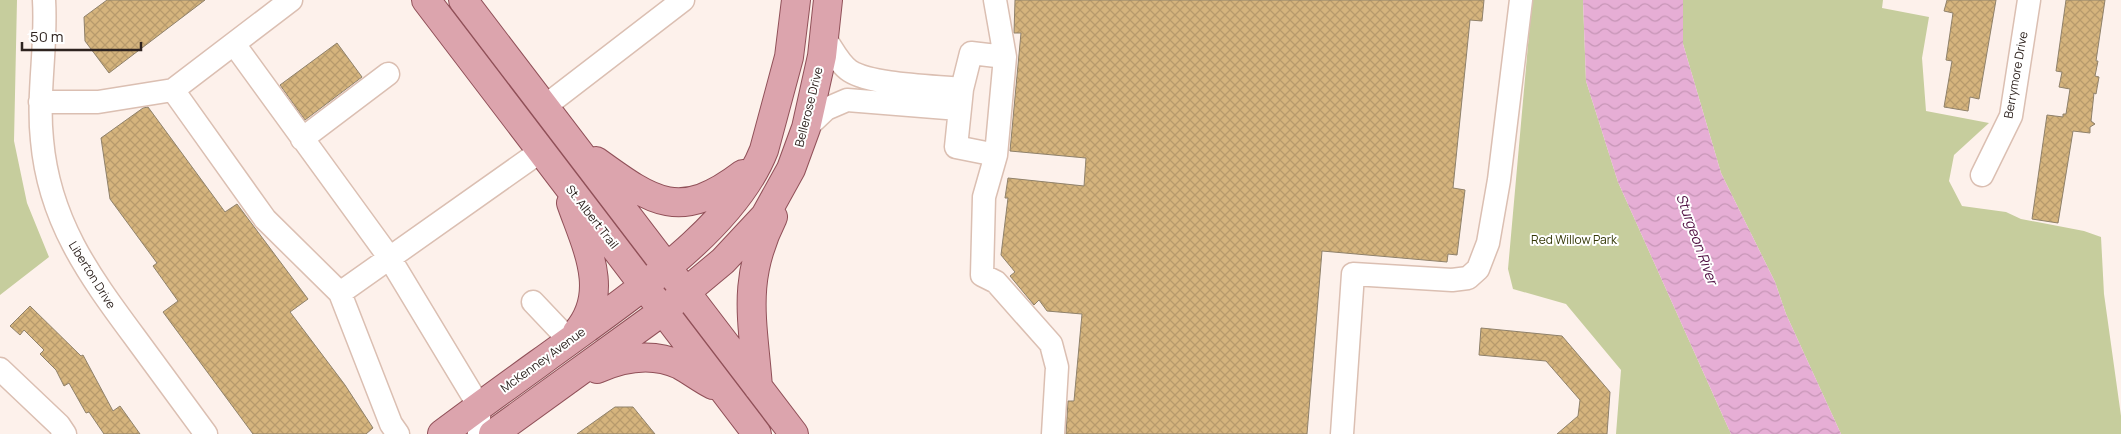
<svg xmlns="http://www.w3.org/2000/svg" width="2121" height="434" font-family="Manrope,sans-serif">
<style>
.park{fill:#c6cd9d}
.water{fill:url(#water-waves)}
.building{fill:url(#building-cross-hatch);stroke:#8f816a}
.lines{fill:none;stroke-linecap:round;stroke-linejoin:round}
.minor-casing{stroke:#dbbfb2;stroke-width:25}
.major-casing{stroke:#905058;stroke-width:30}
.minor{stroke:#fff;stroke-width:22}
.major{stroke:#dca4ad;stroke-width:28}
.labels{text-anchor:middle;stroke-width:4;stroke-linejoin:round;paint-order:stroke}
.street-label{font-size:12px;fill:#2e231f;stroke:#fff}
.park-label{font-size:12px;fill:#333706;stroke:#fff}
.water-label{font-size:14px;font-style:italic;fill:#501043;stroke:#fff}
</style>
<defs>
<pattern id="water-waves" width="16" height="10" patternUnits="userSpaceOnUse" patternTransform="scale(1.25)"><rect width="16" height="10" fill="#e6aed5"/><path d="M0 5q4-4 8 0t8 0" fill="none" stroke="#c695b6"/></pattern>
<pattern id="building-cross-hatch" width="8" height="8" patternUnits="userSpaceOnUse" patternTransform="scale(1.25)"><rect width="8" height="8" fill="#d5b47d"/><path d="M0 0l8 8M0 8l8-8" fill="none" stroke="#b79a6c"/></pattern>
</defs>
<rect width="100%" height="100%" fill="#fdf1eb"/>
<!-- park -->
<path class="park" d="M 0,0 L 17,0 L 14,141 L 27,203 L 49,257 L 0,295 Z
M 1532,0 L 1583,0 L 1586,81 L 1618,182 L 1731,434 L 1616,434 L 1621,370 L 1566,304 L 1513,289 L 1508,269 Z
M 1683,0 L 1883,0 L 1882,8 L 1929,17 L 1922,58 L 1926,111 L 1989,123 L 1954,155 L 1949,181 L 1962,206 L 2006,212 L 2021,219 L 2084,231 L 2101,237 L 2104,294 L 2121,416 L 2121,434 L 1841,434 L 1786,314 L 1775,282 L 1721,173 L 1683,44 Z"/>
<!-- water -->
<path class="water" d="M 1583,0 L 1683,0 L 1683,44 L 1721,173 L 1775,282 L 1786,314 L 1841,434 L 1731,434 L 1618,182 L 1586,81 Z"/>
<!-- building -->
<path class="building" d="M 107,0 L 205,0 L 109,73 L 85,41 L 84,17 Z
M 1015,0 L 1484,0 L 1482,21 L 1470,20 L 1453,188 L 1465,190 L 1457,255 L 1448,254 L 1447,262 L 1322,251 L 1307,434 L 1066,434 L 1068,401 L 1074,401 L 1082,314 L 1047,311 L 1039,300 L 1034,305 L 1010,276 L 1015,272 L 1001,255 L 1008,198 L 1005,198 L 1008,178 L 1084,186 L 1086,158 L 1010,151 L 1021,33 L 1014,33 Z
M 1947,0 L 1996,0 L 1979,99 L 1970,97 L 1968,111 L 1944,107 L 1952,61 L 1946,60 L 1953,13 L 1944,11 Z
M 2066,0 L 2105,0 L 2096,61 L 2098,61 L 2095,76 L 2099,77 L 2096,94 L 2094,93 L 2091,121 L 2095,124 L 2090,127 L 2090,133 L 2073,131 L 2058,223 L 2032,219 L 2047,115 L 2063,117 L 2063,114 L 2066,114 L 2070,89 L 2059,87 L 2062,72 L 2056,71 Z
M 337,43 L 362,77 L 305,120 L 280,85 Z
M 148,107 L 225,212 L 237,204 L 308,299 L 290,312 L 345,385 L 373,428 L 366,434 L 253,434 L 163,312 L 178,301 L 153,266 L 157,263 L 110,199 L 101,138 L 143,108 Z
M 30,306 L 81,356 L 83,355 L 113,411 L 120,406 L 140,434 L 104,434 L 89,412 L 86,413 L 69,383 L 64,386 L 56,370 L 40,354 L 44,350 L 24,330 L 20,335 L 10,326 Z
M 1481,328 L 1562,336 L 1610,392 L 1607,434 L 1557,434 L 1578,416 L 1580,400 L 1546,361 L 1479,355 Z
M 615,407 L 633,407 L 655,434 L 577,434 Z"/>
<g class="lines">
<!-- minor casing -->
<g class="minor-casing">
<path id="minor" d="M 44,0 C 47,47 37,93 42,140 C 49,220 88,274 134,336 C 158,369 182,401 206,434
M 995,0 L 1005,57 L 996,155 L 984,197 L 982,275 L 996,282 L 1051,344 L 1057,367 L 1053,434
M 824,37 C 832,48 839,64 850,71 C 872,85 934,86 962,89
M 234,44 L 389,257 L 479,406 L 479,434
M 173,90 L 291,0
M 40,102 L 98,102 L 173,90 L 265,219 L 340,293 L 391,424 L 398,434
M 544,107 L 683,0
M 806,128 L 826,109 L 847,100 L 959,109
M 302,139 L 388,74
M 996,155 L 956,147 L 962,89 L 971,53 L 1005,57
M 1982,175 L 2011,116 L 2029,0
M 340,293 L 541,151
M 533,302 L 570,341
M 0,369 L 59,425 L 65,434
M 1342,434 L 1353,274 L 1452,280 L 1468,278 L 1478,269 L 1488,243 L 1499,180 L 1521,0"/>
</g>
<!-- major casing -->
<g class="major-casing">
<path id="major" d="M 426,0 L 757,434
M 463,0 L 794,434
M 596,161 C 654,203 680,222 743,174
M 571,203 C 586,246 611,292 577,332
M 597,369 C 624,357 652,352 680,365 C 691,371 701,379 713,385
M 758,387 C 753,320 741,281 773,217
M 442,434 C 490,398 538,364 586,329 C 647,284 736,222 764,150 L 789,57 L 796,0
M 493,434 L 663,311 L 723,261 L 765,216 L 791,169 L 806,128 L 822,56 L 828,0"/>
</g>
<!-- minor -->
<use href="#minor" class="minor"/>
<!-- major -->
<use href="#major" class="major"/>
</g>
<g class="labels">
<!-- street labels -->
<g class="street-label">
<text transform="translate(2016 75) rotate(-80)" y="4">Berrymore Drive</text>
<text transform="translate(809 107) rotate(-76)" y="4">Bellerose Drive</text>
<text transform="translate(592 217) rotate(52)" y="4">St. Albert Trail</text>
<text transform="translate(92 275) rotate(58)" y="4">Liberton Drive</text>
<text transform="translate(543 360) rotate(-36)" y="4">McKenney Avenue</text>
</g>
<!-- park labels -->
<g class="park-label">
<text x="1574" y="244">Red Willow Park</text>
</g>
<!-- water labels -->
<g class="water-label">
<text transform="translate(1697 239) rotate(70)" y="5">Sturgeon River</text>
</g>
</g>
<!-- scale -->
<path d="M22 42v8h119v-8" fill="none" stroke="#2e231f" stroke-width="2.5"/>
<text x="30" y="42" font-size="15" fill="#2e231f" stroke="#ffffff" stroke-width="4" paint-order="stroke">50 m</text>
</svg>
